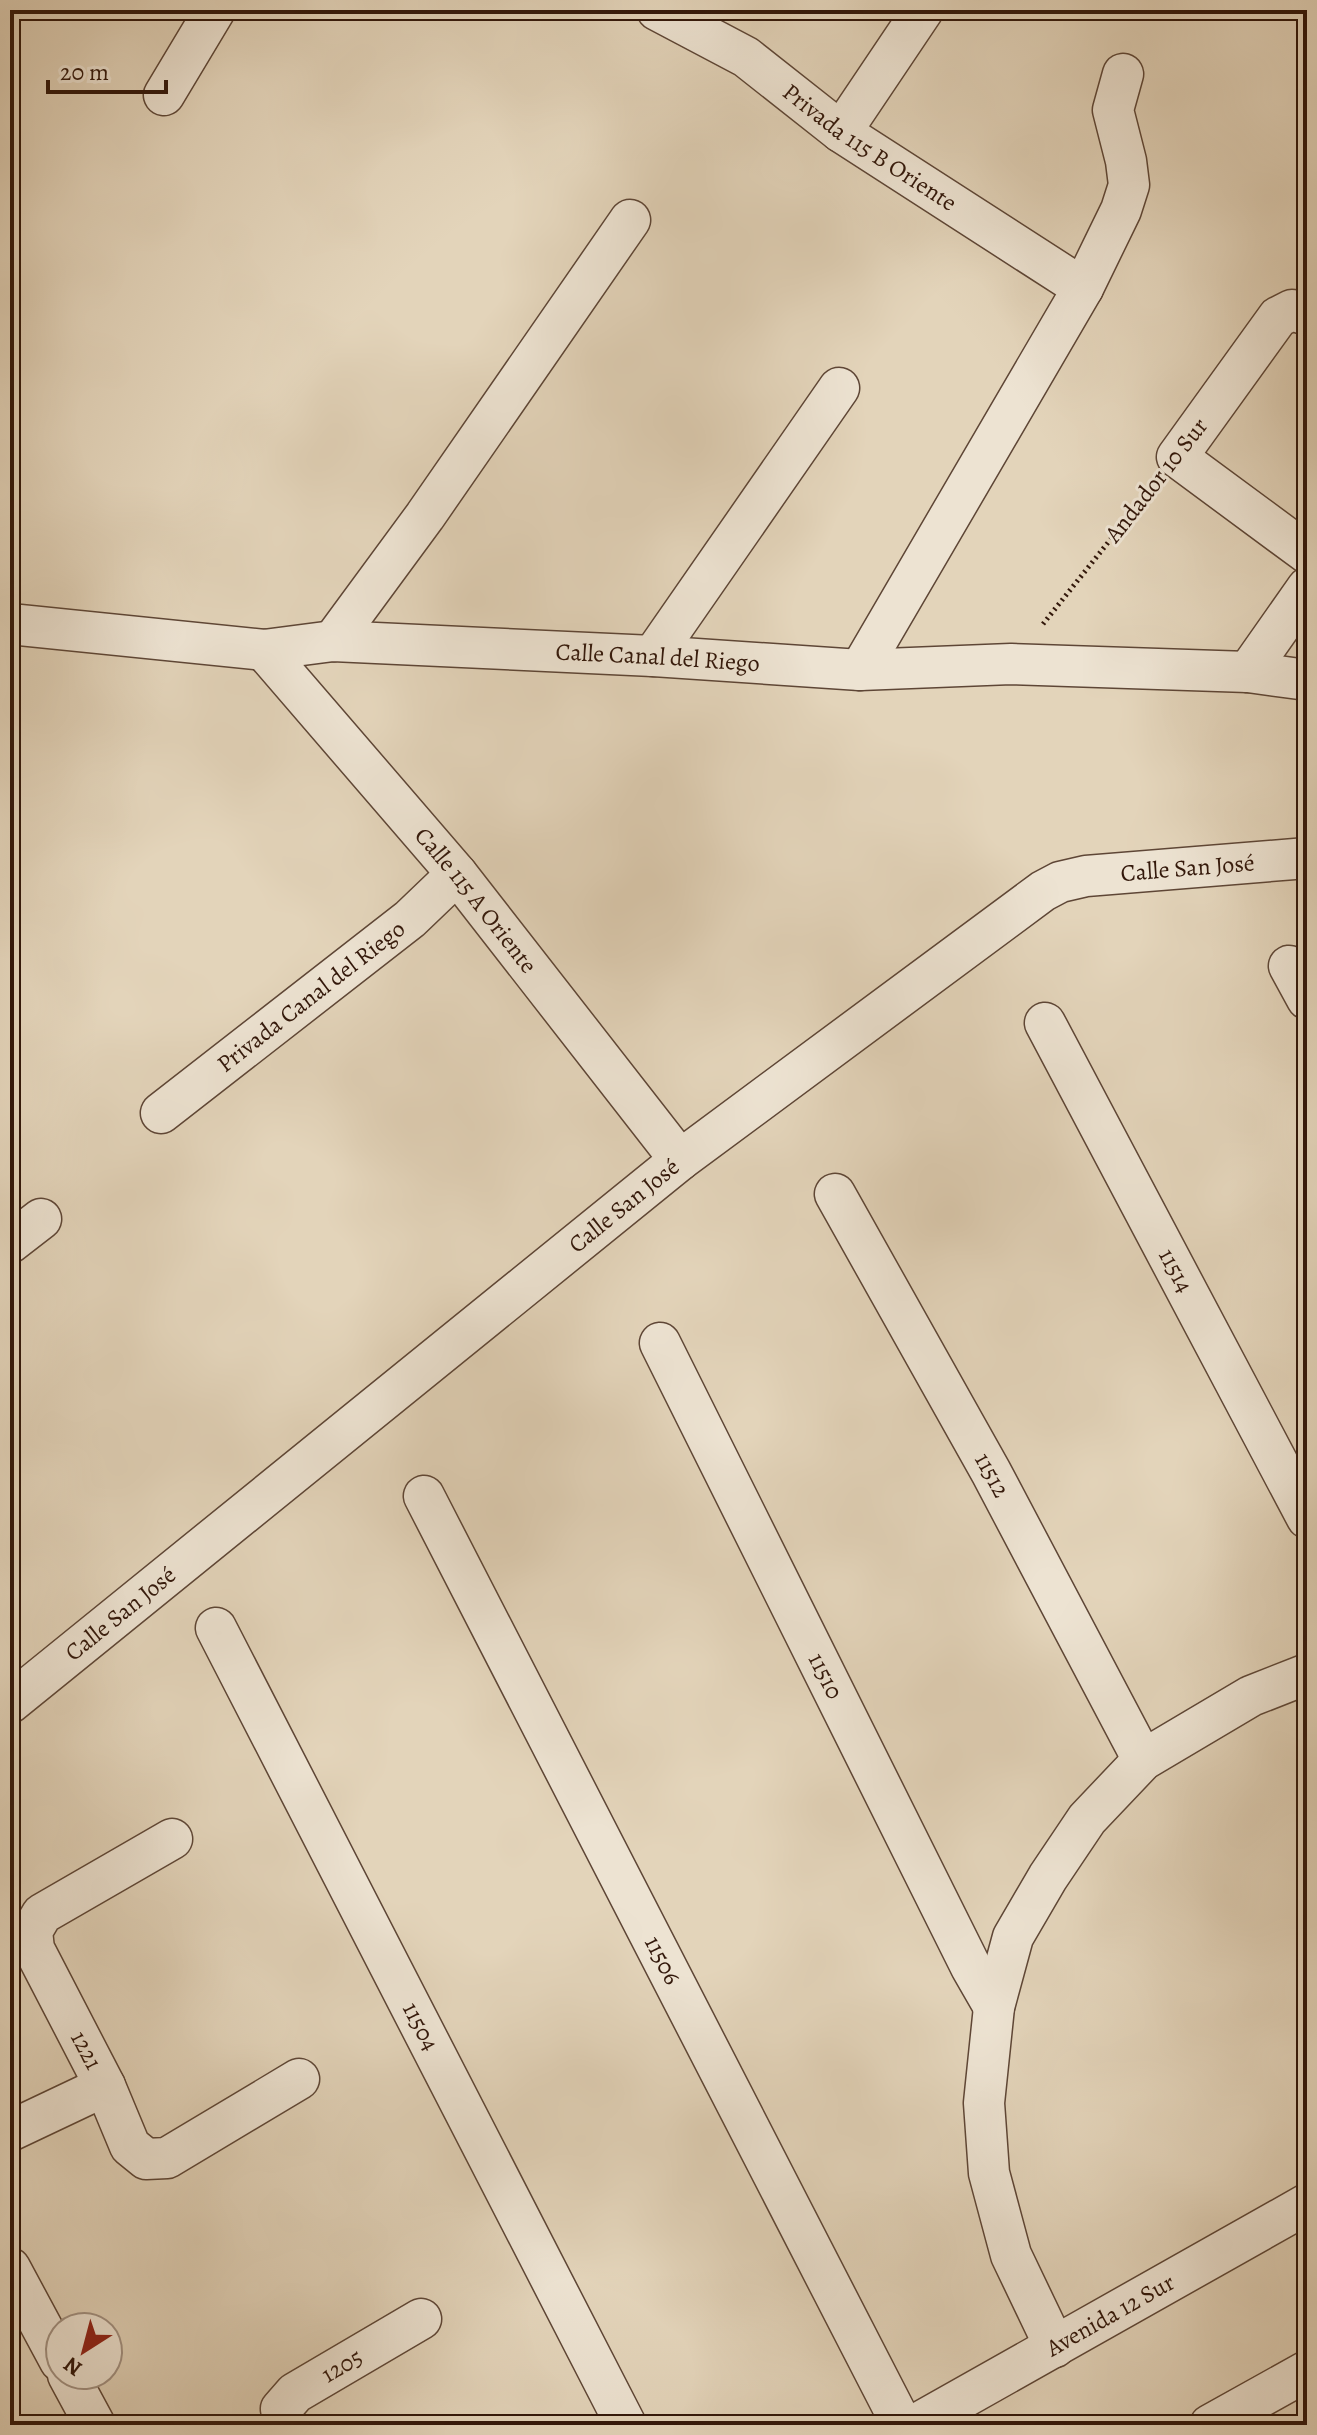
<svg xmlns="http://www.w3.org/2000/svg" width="1317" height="2435" font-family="Alegreya,serif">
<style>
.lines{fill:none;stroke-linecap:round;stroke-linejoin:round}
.minor-casing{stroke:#5e4636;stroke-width:43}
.path{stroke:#32170a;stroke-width:5;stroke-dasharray:2 4;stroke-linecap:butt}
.minor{stroke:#ede3d2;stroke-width:40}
.labels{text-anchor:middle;stroke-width:6;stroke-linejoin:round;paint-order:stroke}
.street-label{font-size:24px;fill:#32170a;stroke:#ede3d2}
</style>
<rect width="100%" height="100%" fill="#e3d4ba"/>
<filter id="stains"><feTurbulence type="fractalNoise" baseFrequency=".0025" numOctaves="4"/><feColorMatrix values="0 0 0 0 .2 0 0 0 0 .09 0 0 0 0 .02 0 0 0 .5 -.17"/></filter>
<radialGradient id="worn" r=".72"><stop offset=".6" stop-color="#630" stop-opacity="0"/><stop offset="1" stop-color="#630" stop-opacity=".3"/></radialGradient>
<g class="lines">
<!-- minor casing -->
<g class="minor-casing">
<g id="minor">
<path id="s1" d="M 657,10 L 746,57 L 841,132 L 1083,288"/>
<path d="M 164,95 L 215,10"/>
<path d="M 841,132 L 923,10"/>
<path d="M 1307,315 L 1292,310 L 1278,317 L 1177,457 L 1307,553"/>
<path id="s2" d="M 10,624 L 264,650 L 333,641 L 653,656 L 860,670 L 1011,664 L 1248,672 L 1307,680"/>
<path d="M 333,641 L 425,516 L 630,220"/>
<path id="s3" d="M 264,650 L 457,874 L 680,1160"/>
<path d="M 653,656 L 839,388"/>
<path d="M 860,670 L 1083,288 L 1121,210 L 1129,185 L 1126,161 L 1113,110 L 1123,74"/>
<path d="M 1248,672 L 1307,588"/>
<path d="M 1289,966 L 1307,999"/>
<path id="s4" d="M 1045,1023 L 1307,1518"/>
<path id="s5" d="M 161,1113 L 410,919 L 457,874"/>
<path id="s6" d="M 835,1194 L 991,1472 L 1143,1760"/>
<path d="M 10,1243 L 41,1219"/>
<path id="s7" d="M 660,1343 L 971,1967 L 994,2007"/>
<path id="s8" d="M 424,1496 L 902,2425"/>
<path id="s9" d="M 216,1628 L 626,2425"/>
<path id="s10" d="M 10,1703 L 680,1160 L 1043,891 L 1060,882 L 1086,876 L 1307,858"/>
<path id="s11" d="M 172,1839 L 42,1914 L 32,1931 L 34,1949 L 105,2086 L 130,2146 L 146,2159 L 167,2158 L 299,2079"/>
<path d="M 10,2131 L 105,2086"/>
<path d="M 10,2268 L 60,2361"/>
<path d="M 1055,2347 L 1011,2255 L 989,2173 L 984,2103 L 994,2007 L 1013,1937 L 1048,1877 L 1087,1819 L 1143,1760 L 1251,1696 L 1307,1674"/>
<path d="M 68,2375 L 95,2425"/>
<path id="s12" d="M 284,2425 L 281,2409 L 295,2393 L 421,2319"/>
<path id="s13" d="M 915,2425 L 1307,2204"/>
<path d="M 1210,2425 L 1307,2371"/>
</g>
</g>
<!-- path -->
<path class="path" d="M 1043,624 L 1154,485"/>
<!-- minor -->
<use href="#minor" class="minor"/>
</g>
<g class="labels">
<!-- street labels -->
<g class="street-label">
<text dy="8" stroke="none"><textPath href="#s1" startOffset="254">Privada 115 B Oriente</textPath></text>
<text transform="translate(1156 480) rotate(-52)" y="8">Andador 10 Sur</text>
<text dy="8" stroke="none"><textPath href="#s2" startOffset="650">Calle Canal del Riego</textPath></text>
<text dy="8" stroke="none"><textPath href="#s10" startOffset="1462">Calle San José</textPath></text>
<text dy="8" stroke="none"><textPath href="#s3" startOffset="328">Calle 115 A Oriente</textPath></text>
<text dy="8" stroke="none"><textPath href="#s5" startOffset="190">Privada Canal del Riego</textPath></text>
<text dy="8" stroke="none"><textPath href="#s10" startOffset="790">Calle San José</textPath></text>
<text dy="8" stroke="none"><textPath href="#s4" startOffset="280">11514</textPath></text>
<text dy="8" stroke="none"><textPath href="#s6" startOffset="322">11512</textPath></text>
<text dy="8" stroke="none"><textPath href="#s10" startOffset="142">Calle San José</textPath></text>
<text dy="8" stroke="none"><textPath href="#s7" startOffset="372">11510</textPath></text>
<text dy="8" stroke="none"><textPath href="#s8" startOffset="522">11506</textPath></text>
<text dy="8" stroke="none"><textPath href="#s9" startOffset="448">11504</textPath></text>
<text dy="8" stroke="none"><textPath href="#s11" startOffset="302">1221</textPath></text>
<text dy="8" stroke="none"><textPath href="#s13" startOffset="224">Avenida 12 Sur</textPath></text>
<text dy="8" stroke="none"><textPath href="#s12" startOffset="92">1205</textPath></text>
</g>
</g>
<!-- margin -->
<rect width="1317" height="2435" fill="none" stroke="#e3d4ba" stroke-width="40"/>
<rect x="12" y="12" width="1293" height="2411" fill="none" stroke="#32170a" stroke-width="4"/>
<rect x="20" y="20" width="1277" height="2395" fill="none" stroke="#32170a" stroke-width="2"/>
<!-- north arrow -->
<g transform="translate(84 2351) rotate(216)"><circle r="38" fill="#ede3d2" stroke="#a29182" stroke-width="2"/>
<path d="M0-6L14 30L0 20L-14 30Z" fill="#8f2418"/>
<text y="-12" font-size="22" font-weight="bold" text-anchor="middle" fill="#32170a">N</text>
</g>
<!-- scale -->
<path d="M48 80v12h118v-12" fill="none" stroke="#32170a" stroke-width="4"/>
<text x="60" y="80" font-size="24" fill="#32170a" stroke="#ede3d2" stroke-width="6" paint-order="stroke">20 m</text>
<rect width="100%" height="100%" filter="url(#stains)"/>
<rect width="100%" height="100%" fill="url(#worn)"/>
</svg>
